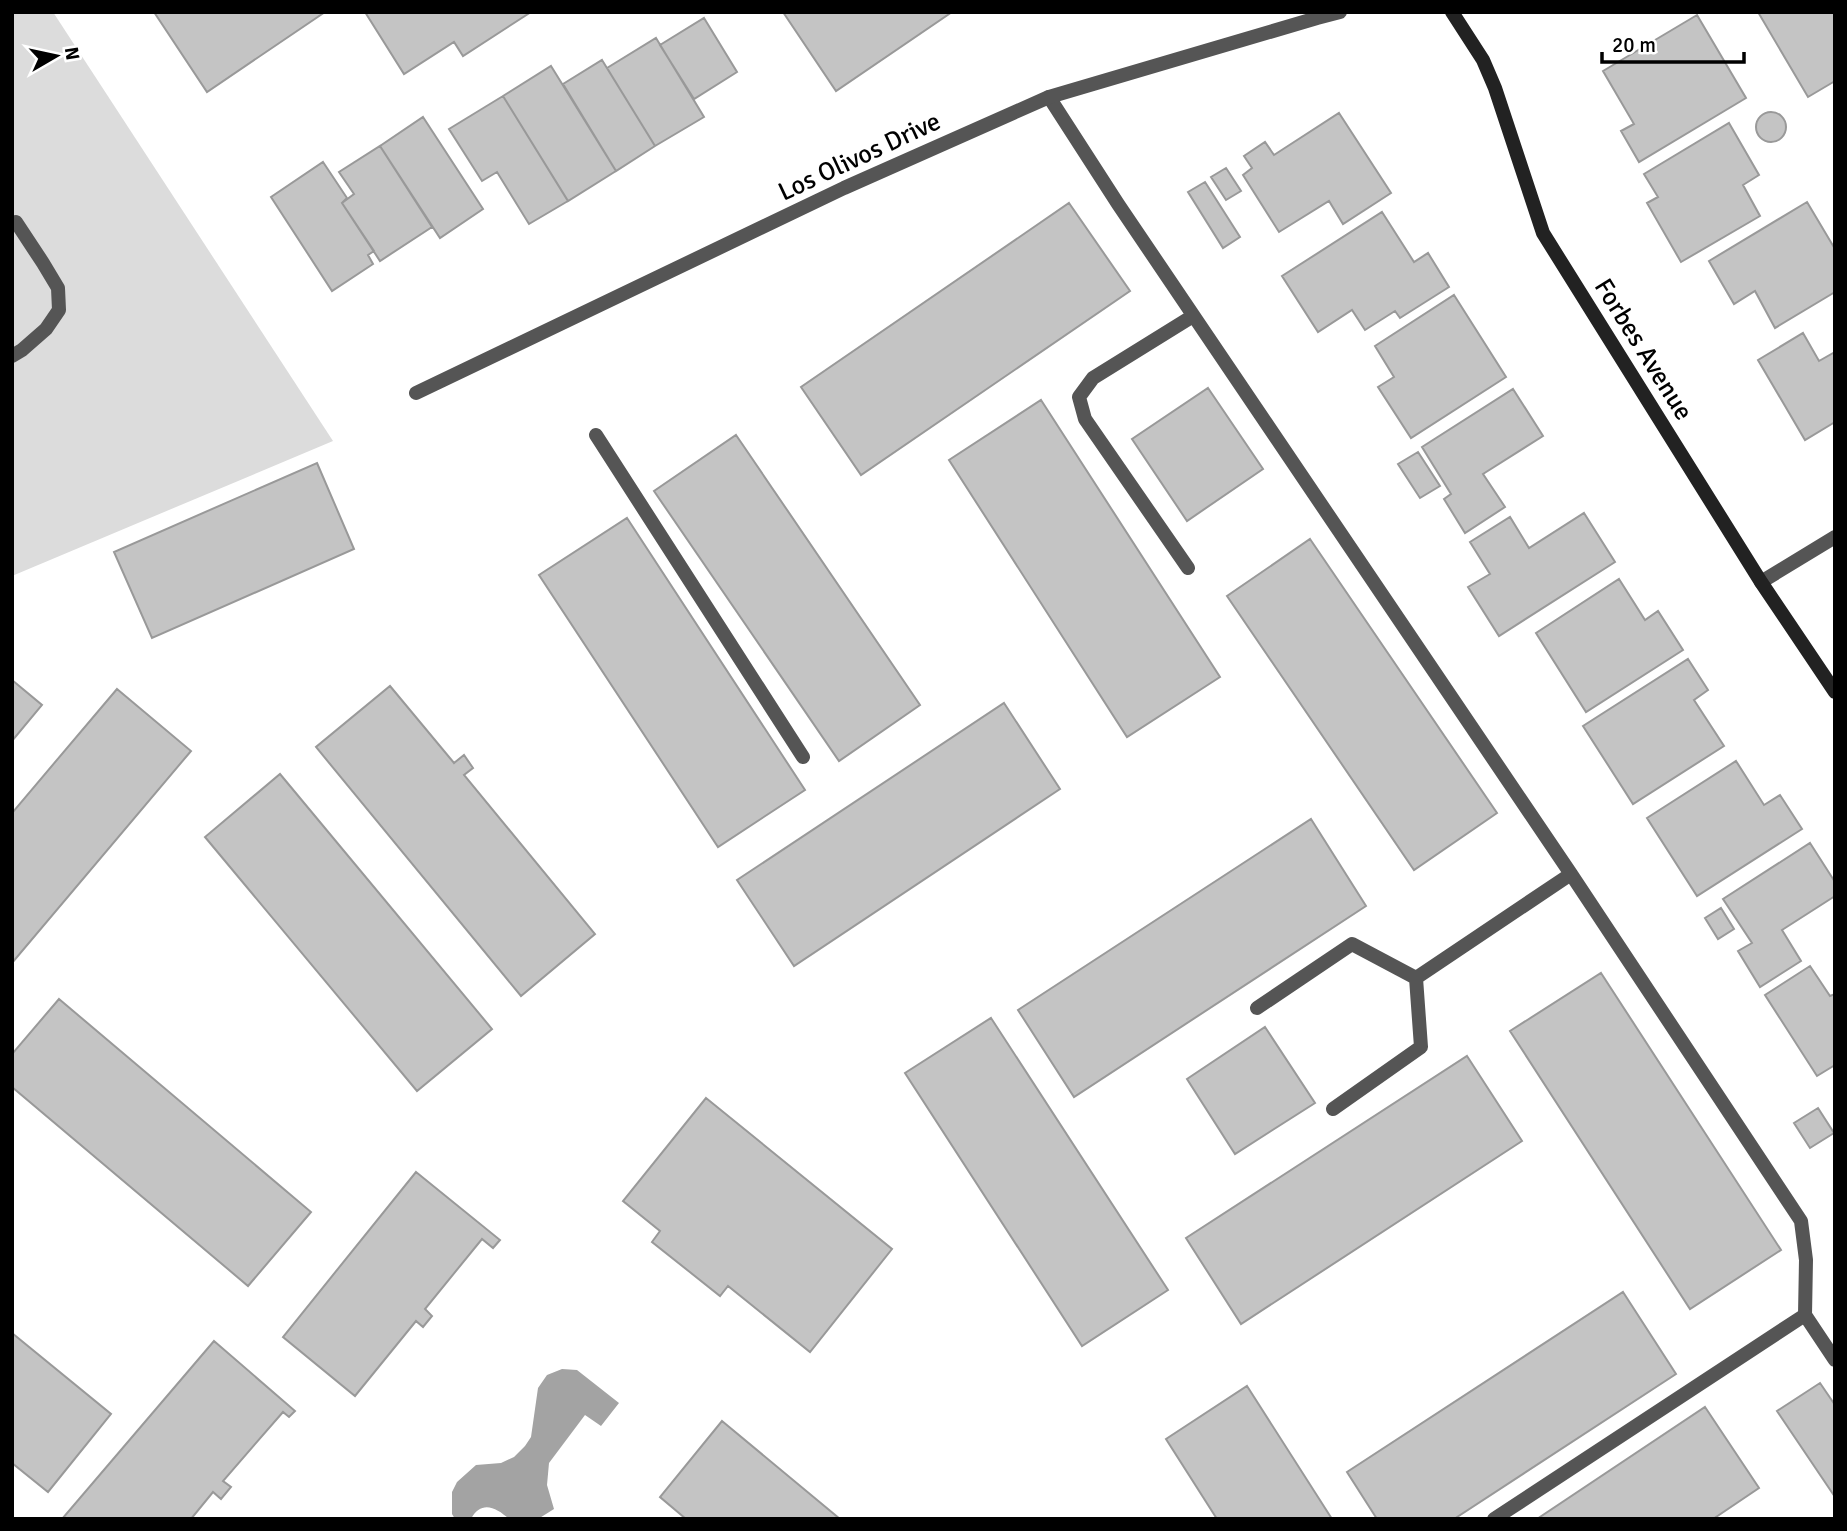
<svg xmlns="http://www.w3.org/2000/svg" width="1847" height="1531" font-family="Signika,sans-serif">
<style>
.green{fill:#dcdcdc}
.water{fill:#a3a3a3}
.building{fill:#c4c4c4;stroke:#999;stroke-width:2}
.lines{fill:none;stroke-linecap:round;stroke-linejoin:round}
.lane{stroke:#555;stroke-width:14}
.street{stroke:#555;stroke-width:14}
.secondary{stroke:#222;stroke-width:14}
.labels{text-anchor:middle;stroke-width:5;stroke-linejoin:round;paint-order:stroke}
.street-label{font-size:26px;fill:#000;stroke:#fff}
</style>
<rect width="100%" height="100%" fill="#fff"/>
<!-- green -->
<path class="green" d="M 12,12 L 53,12 L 333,441 L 12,576 Z"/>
<!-- water -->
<path class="water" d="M 562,1369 L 577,1370 L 619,1403 L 601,1426 L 585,1415 L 549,1463 L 547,1485 L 554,1509 L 538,1519 L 509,1519 C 496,1507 481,1500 471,1519 L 455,1519 L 452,1514 L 452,1492 L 457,1482 L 476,1465 L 501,1463 L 514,1457 L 525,1446 L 531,1437 L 538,1388 L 547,1375 Z"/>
<!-- building -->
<path class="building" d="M 154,12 L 325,12 L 207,92 Z
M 365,12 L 531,12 L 463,56 L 454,42 L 404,74 Z
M 783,12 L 952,12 L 836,91 Z
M 1758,12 L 1835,12 L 1835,81 L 1808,97 Z
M 1697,15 L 1746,98 L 1639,162 L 1621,131 L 1634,124 L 1603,71 Z
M 704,18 L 737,72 L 694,99 L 660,45 Z
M 656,38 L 704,117 L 655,146 L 607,68 Z
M 602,60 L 655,146 L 616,171 L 563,84 Z
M 551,66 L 616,171 L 568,201 L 503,96 Z
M 503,96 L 568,201 L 529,224 L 497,172 L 482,181 L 449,129 Z
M1756 127a15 15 0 1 1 30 0a15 15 0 1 1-30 0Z
M 1339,113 L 1391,193 L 1343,224 L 1329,201 L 1279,232 L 1243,175 L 1252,168 L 1244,156 L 1265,142 L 1274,155 Z
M 423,117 L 483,209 L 440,238 L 380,146 Z
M 1729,123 L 1759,175 L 1743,185 L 1760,216 L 1681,262 L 1647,203 L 1658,197 L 1644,174 Z
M 380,146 L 432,227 L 380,261 L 342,203 L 354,194 L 339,172 Z
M 323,162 L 347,198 L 342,203 L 374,251 L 368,255 L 373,264 L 332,291 L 271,197 Z
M 1226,168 L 1241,191 L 1226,200 L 1211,177 Z
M 1205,182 L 1240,237 L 1223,248 L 1188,192 Z
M 1807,202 L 1835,249 L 1835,292 L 1775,328 L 1755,291 L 1734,304 L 1709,261 Z
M 1069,203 L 1130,291 L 861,475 L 801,387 Z
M 1382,212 L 1414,262 L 1428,253 L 1449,287 L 1400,318 L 1395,311 L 1365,330 L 1352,310 L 1318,332 L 1282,276 Z
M 1454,295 L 1506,377 L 1411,438 L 1378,387 L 1394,377 L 1375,346 Z
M 1803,333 L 1819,361 L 1835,352 L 1835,422 L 1805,440 L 1758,360 Z
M 1208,388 L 1263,469 L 1187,521 L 1132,439 Z
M 1513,389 L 1543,436 L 1483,474 L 1505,507 L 1465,533 L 1444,499 L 1451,494 L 1422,447 Z
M 1041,400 L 1220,677 L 1127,737 L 949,460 Z
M 736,435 L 920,705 L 839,761 L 654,491 Z
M 1418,452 L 1440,486 L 1420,498 L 1398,464 Z
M 317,463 L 354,549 L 152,638 L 114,552 Z
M 1584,513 L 1615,562 L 1499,636 L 1468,587 L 1490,574 L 1470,542 L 1510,517 L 1529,548 Z
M 627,518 L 805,790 L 718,847 L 539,575 Z
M 1310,539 L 1497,813 L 1414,870 L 1227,596 Z
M 1619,579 L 1645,620 L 1658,611 L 1683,650 L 1586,712 L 1536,633 Z
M 1688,659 L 1708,690 L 1694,700 L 1724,746 L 1633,804 L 1583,726 Z
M 12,680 L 42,705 L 12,741 Z
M 390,686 L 454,763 L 464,755 L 473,768 L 464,775 L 595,934 L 521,996 L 316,747 Z
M 117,689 L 191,751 L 12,963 L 12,813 Z
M 1004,703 L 1060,789 L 794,966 L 737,880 Z
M 1736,761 L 1764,805 L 1780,795 L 1802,829 L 1697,896 L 1647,818 Z
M 280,774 L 492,1029 L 417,1091 L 205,837 Z
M 1311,819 L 1366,906 L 1074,1097 L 1018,1010 Z
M 1810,843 L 1835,882 L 1835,896 L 1782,930 L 1801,961 L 1760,987 L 1738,951 L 1752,943 L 1723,899 Z
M 1721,908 L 1734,929 L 1718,939 L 1705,918 Z
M 1810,966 L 1830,996 L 1835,994 L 1835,1065 L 1817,1076 L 1765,995 Z
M 1601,973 L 1781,1250 L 1690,1309 L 1510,1031 Z
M 59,999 L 311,1212 L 248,1286 L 12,1087 L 12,1054 Z
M 991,1018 L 1168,1290 L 1082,1346 L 905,1073 Z
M 1265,1027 L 1315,1103 L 1235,1154 L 1187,1079 Z
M 1467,1056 L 1522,1141 L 1241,1324 L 1186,1238 Z
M 706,1098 L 892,1249 L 810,1352 L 728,1286 L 720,1296 L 652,1242 L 660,1231 L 623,1201 Z
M 1818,1108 L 1834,1133 L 1810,1148 L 1794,1123 Z
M 416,1172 L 500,1240 L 493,1248 L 482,1239 L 425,1309 L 432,1316 L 423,1327 L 416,1321 L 355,1396 L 283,1337 Z
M 1623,1292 L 1676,1374 L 1454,1519 L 1377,1519 L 1347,1472 Z
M 12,1333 L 111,1414 L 48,1492 L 12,1463 Z
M 214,1341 L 295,1411 L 289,1417 L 283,1412 L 223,1481 L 231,1487 L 221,1499 L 213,1492 L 191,1519 L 62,1519 Z
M 1820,1383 L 1835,1405 L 1835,1497 L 1777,1411 Z
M 1247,1386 L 1332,1519 L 1217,1519 L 1166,1439 Z
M 1705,1407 L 1759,1488 L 1713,1519 L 1537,1519 Z
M 722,1421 L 840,1519 L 686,1519 L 660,1497 Z"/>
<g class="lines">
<!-- lane -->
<path class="lane" d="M 1049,97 L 1118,204 L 1571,874 L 1801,1221 L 1806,1260 L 1805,1315 L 1835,1360
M 12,356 L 22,350 L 46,329 L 59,310 L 58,288 L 43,263 L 16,222
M 596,435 L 803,757
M 1188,568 L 1085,419 L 1079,397 L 1093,378 L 1193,316
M 1257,1008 L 1352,944 L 1416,978
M 1333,1109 L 1421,1047 L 1416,978 L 1571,874
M 1494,1519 L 1805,1315"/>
<!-- street -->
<path class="street" d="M 416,393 L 844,188 L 1049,97 L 1317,18 L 1340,12
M 1761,582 L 1835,537"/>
<!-- secondary -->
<path class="secondary" d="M 1452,12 L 1483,60 L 1495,88 L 1543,233 L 1761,582 L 1835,692"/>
</g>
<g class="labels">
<!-- street labels -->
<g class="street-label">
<text transform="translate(859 156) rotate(-25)" y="9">Los Olivos Drive</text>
<text transform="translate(1644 349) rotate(58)" y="9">Forbes Avenue</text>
</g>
</g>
<!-- border -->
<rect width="1847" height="1531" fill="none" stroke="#000000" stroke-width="28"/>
<!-- north arrow -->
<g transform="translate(56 56) rotate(81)" stroke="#ffffff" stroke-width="5" paint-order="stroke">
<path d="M0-5L12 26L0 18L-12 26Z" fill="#000000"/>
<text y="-10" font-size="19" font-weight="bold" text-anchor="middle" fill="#000000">N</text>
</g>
<!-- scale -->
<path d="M1602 52v10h142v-10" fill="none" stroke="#000000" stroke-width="3.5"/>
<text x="1612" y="52" font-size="21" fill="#000000" stroke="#ffffff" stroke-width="5" paint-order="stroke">20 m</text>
</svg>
